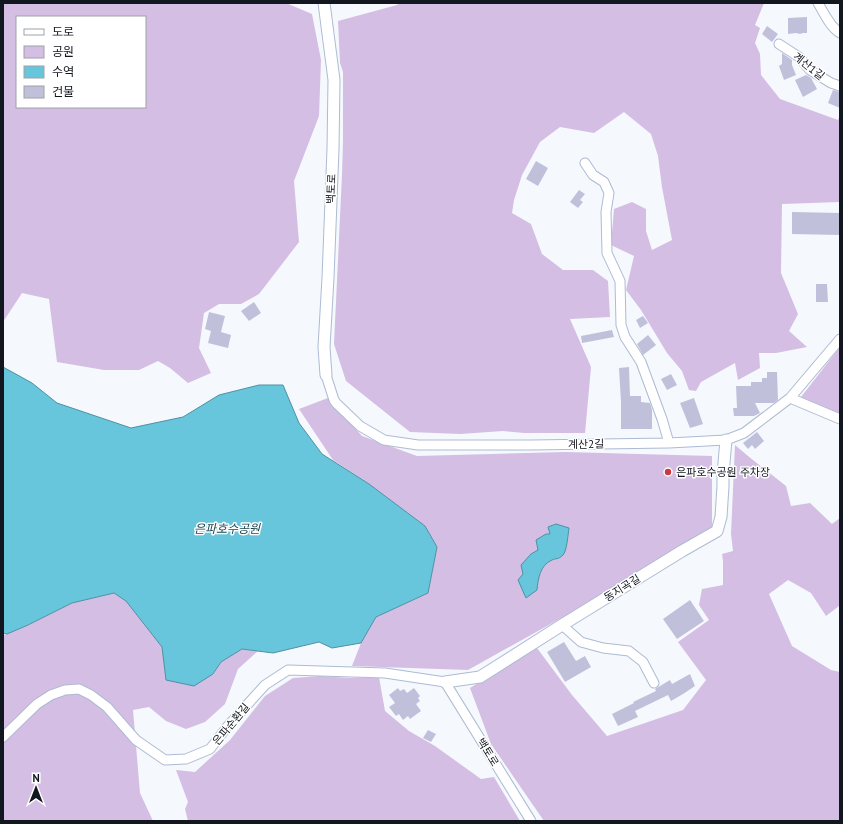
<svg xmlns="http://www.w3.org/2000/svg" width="843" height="824" font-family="'PT Sans','Noto Sans KR',sans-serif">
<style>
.green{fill:#d4bee4;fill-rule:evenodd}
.water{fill:#67c6db;stroke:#4e91a3}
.building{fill:#c1c0db}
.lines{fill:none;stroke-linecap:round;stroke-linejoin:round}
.minor-casing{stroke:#adbbd3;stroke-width:11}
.tertiary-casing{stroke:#adbbd3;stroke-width:13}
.minor{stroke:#fff;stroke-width:9}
.tertiary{stroke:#fff;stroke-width:11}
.poi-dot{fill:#ca3b3f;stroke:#fff;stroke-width:1.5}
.labels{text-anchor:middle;stroke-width:3;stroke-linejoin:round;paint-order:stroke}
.street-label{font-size:11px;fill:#12161f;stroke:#fff}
.poi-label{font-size:11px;fill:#12161f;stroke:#fff;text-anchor:start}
.water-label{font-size:12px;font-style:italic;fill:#1a454f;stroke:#fff}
</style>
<rect width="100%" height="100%" fill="#f5f8fd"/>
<!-- green -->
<path class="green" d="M 3,3 L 286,3 L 312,14 L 321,60 L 319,116 L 294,181 L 299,242 L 259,294 L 241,304 L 219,304 L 204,313 L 199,348 L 211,373 L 188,383 L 170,368 L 158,361 L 139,370 L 104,370 L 57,362 L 49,299 L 22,293 L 3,322 ZM 17,17 L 145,17 L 145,107 L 17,107 Z
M 399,3 L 764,3 L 755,25 L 760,28 L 755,43 L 760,54 L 761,75 L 780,99 L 838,120 L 840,116 L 840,202 L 782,204 L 781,273 L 798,314 L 789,331 L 807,347 L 776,353 L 759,353 L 760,368 L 738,380 L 735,363 L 701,382 L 696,391 L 689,390 L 682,371 L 667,353 L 641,310 L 626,290 L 634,256 L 611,245 L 614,209 L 632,202 L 646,209 L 646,231 L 652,250 L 672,240 L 662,187 L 658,156 L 651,134 L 624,112 L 594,133 L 560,127 L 540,142 L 522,175 L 514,200 L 512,213 L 531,224 L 542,254 L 563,270 L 593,270 L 608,281 L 610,317 L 570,319 L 591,367 L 585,433 L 524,433 L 503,431 L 460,434 L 410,432 L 346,381 L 334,344 L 342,175 L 343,141 L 343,72 L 340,63 L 338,21 L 397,5 Z
M 840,347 L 840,414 L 801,397 Z
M 328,398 L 362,436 L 417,456 L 565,452 L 712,456 L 712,531 L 565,616 L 468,670 L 352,666 L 361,643 L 376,617 L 428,593 L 437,547 L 425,526 L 366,482 L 333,460 L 299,409 Z
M 735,445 L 748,456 L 786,486 L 791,506 L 810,503 L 832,524 L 840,518 L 840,605 L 839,606 L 826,616 L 811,593 L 788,580 L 769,594 L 792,646 L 831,670 L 840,672 L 840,821 L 544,821 L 491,744 L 470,688 L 537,648 L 572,695 L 607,736 L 683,710 L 706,680 L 678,642 L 709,620 L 699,605 L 702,589 L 723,585 L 723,561 L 722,554 L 733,551 L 731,534 Z
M 114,593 L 126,601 L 162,647 L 166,680 L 213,675 L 221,662 L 242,649 L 258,651 L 238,669 L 225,704 L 205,722 L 186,729 L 166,721 L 149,707 L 133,710 L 140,793 L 153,821 L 3,821 L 3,635 L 4,635 L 28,625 L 72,603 Z
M 320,676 L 350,678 L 379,677 L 385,711 L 409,731 L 435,746 L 481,779 L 494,777 L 520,821 L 188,821 L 185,809 L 188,802 L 176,770 L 195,772 L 230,740 L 265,696 L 293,678 Z"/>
<!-- water -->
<path class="water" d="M 3,367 L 32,383 L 57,403 L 131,428 L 183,417 L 219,395 L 259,385 L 283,385 L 299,423 L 322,454 L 369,484 L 425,526 L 437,547 L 428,593 L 376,617 L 361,643 L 332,648 L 319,642 L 273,653 L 242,649 L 221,662 L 213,674 L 194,686 L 166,680 L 162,647 L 126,601 L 114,593 L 72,603 L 28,625 L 7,634 L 3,633 Z
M 556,524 L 569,528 C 568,534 567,551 563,555 C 558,560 556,558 552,560 C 540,565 538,579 537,590 L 526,598 L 518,580 L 523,574 L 521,565 L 531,554 L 538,550 L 536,540 L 546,534 L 550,534 L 548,527 Z"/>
<!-- building -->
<path class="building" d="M 807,17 L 807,33 L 803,33 L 800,34 L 796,33 L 788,34 L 788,18 Z
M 767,26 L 778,34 L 772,42 L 762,34 Z
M 782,53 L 792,60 L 792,65 L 796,75 L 784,80 L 779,66 L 782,64 Z
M 806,75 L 811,78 L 817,89 L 803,97 L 795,80 Z
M 833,90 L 840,92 L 840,108 L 828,103 Z
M 536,161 L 548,168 L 538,186 L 526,179 Z
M 579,190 L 585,194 L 580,200 L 583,202 L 578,208 L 570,202 Z
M 792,212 L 840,213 L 840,235 L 792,234 Z
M 816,284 L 827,284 L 828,302 L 816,302 Z
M 254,302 L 261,313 L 249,321 L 241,311 Z
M 209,312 L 225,316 L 221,332 L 231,335 L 228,348 L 208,343 L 211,331 L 205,329 Z
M 643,316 L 648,323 L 640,328 L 636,320 Z
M 612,330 L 614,337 L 582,343 L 581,336 Z
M 648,335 L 656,345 L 643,355 L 637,344 Z
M 629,367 L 630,396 L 641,396 L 641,402 L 650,403 L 652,410 L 652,429 L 621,429 L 621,402 L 619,368 Z
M 767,372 L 777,372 L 778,400 L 774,403 L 755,403 L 760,413 L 754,416 L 734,416 L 733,408 L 737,408 L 736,386 L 751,386 L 751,382 L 762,382 L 762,378 L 767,378 Z
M 671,374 L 677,385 L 667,390 L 661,379 Z
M 694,398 L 703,424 L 690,428 L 680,403 Z
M 757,432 L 764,441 L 755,449 L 752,445 L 748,449 L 743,443 Z
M 690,600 L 704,621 L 677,639 L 663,619 Z
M 564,642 L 576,661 L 585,656 L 591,667 L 565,682 L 547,652 Z
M 690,674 L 695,686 L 683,694 L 671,701 L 668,695 L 635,711 L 638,717 L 618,726 L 612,714 L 634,703 L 633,702 L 656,691 L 655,689 L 670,680 L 672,684 Z
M 398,688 L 400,691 L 404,689 L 407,693 L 414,688 L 420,696 L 418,698 L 420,701 L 416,704 L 421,711 L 410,719 L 408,716 L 403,720 L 399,714 L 396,716 L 389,707 L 395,703 L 389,695 Z
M 428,730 L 436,734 L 431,742 L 423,738 Z"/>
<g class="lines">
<!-- minor casing -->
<g class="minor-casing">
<path id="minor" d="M 818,3 C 824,13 830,27 840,33
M 779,44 L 799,57 L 810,70 L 831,83 L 840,86
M 585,163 L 593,175 L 604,182 L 609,193 L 606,212 L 607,253 L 620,281 L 621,325 L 625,337 L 641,362 L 662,419 L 669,443
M 326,375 L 334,400 L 336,403 L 360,426 L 384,440 L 418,445 L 531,445 L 669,443 L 726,440 L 744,433 L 790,398 L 840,339
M 790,398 L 840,419
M 562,625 L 581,642 L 603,648 L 629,651 L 643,662 L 654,683
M 3,737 L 37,704 L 51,695 L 65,690 L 79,689 L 91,695 L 107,707 L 136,740 L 165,760 L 186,759 L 210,749 L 227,727 L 265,685 L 288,670 L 385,673 L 445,682 L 531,821"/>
</g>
<!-- tertiary casing -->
<g class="tertiary-casing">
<path id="tertiary" d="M 324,3 L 334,80 L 333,149 L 328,278 L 324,347 L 326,375
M 445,682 L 480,677 L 562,625 L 682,551 L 717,531 L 721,517 L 723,486 L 723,474 L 726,440"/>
</g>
<!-- minor -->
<use href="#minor" class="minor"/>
<!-- tertiary -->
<use href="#tertiary" class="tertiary"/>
</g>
<!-- markers -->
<circle class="poi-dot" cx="668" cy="472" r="4"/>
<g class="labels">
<!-- street labels -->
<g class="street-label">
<text transform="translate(809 66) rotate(39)" y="4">계산1길</text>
<text transform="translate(331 189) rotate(-88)" y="4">백토로</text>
<text transform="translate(586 444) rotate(-1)" y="4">계산2길</text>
<text transform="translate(622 588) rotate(-32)" y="4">동지곡길</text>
<text transform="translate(231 724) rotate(-50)" y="4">은파순환길</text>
<text transform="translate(488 752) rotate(58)" y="4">백토로</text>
</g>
<!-- poi labels -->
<g class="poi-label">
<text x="676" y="476">은파호수공원 주차장</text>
</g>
<!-- water labels -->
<g class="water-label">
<text x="227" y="533">은파호수공원</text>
</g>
</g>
<!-- border -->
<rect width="843" height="824" fill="none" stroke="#12161f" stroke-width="8"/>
<!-- legend -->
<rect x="16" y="16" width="130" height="92" fill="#ffffff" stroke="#a0a2a5"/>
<rect x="24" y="29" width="20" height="6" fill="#ffffff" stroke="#a0a2a5"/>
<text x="52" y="36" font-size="12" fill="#12161f">도로</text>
<rect x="24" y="46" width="20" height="12" fill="#d4bee4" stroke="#a0a2a5"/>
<text x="52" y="56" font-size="12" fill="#12161f">공원</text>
<rect x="24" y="66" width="20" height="12" fill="#67c6db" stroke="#a0a2a5"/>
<text x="52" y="76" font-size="12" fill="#12161f">수역</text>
<rect x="24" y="86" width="20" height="12" fill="#c1c0db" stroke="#a0a2a5"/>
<text x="52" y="96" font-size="12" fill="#12161f">건물</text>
<!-- north arrow -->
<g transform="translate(36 788)" stroke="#ffffff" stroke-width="3" paint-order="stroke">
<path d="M0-3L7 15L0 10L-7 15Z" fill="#12161f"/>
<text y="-6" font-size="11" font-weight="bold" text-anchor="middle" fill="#12161f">N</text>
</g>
</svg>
